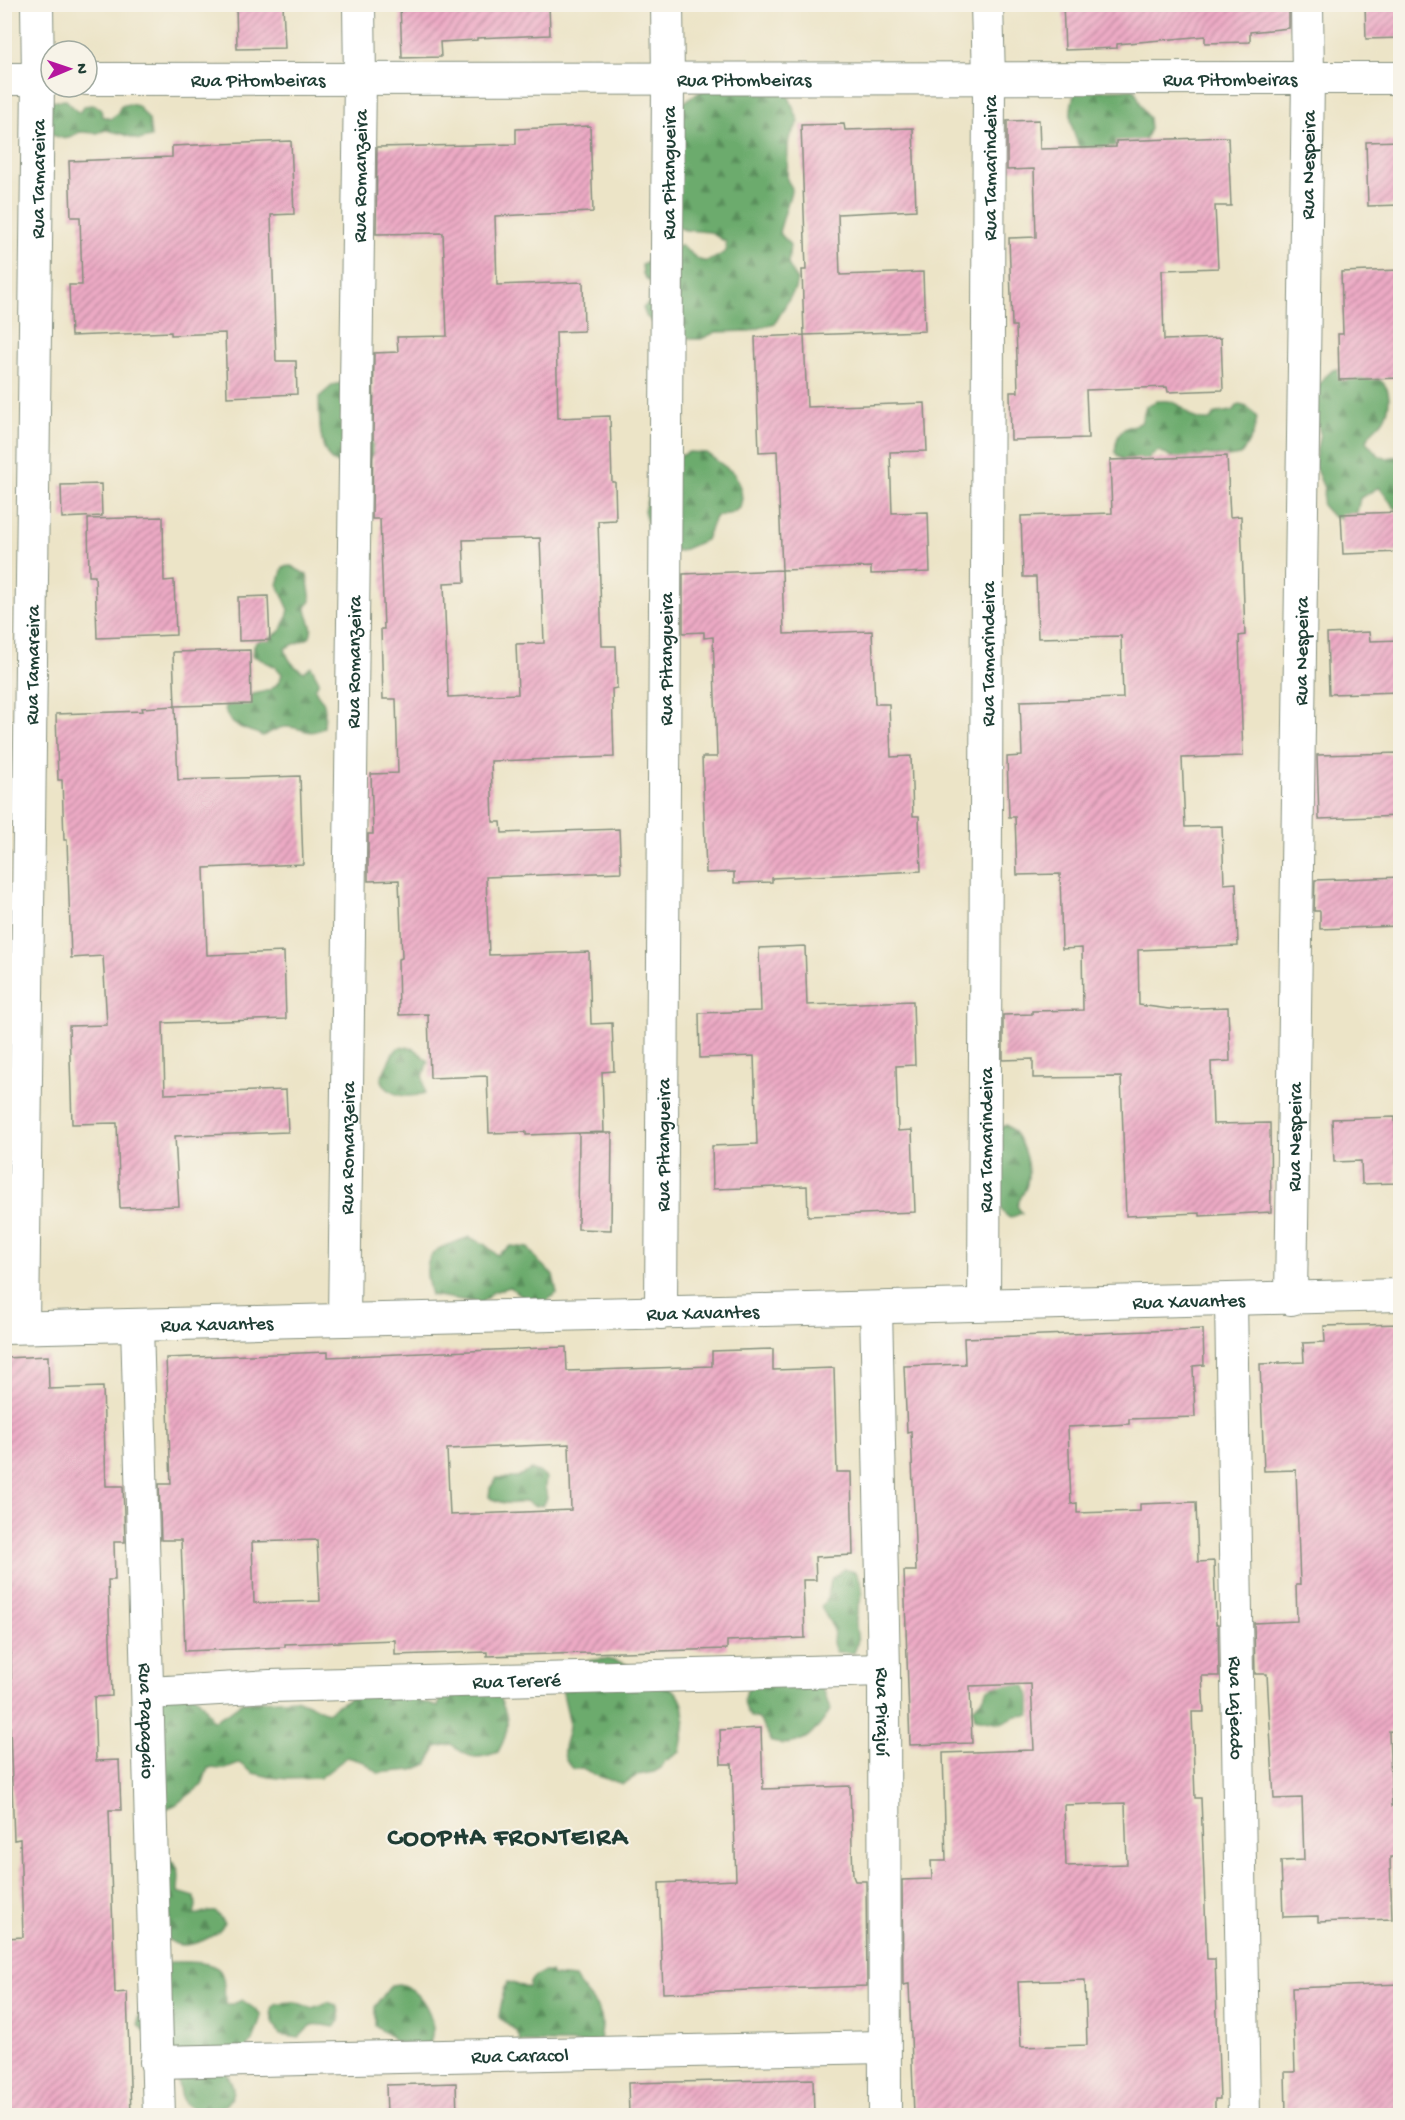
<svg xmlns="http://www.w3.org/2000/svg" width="1405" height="2120" font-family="'Gochi Hand',sans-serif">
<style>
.forest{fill:url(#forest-firs);stroke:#467450;stroke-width:1.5}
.building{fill:url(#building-hatch);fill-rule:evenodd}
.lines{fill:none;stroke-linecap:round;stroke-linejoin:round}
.street-casing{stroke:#86907e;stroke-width:34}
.street{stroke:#fff;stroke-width:32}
.labels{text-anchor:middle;stroke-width:4.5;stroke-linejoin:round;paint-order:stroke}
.street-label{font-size:20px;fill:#1f3d34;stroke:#f7f3e8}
.district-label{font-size:26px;font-weight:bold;letter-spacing:1.5px;fill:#1f3d34;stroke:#f7f3e8}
</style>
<defs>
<pattern id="forest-firs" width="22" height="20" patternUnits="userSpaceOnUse" patternTransform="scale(1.5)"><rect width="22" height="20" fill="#6cab6d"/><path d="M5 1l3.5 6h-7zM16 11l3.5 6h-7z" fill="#588c5a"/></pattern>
<pattern id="building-hatch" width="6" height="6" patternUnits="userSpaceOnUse" patternTransform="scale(1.5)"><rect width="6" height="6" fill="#edaac5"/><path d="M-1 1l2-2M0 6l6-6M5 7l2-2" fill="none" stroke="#bf8ca1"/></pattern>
</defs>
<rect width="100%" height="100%" fill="#f7f3e8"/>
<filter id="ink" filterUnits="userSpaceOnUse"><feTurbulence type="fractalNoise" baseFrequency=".0167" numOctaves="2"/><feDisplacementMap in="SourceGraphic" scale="12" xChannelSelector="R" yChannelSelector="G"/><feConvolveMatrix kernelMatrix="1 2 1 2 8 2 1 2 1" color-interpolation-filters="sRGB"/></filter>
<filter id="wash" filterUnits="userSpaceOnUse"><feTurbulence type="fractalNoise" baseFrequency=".008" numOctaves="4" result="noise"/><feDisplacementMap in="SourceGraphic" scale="24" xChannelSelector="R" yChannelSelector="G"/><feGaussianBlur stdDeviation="1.35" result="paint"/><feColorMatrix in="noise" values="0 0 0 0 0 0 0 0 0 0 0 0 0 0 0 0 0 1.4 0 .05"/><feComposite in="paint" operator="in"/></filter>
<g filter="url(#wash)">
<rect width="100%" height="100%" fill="#ece4c7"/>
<!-- forest -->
<path class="forest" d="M 708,87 L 784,90 L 789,97 L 799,122 L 789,138 L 788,146 L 787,180 L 792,188 L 779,232 L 790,245 L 788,264 L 797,280 L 795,289 L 775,323 L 750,331 L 716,332 L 701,339 L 692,339 L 659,328 L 646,316 L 643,308 L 650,302 L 658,299 L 665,285 L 648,281 L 643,274 L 642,265 L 681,245 C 701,261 701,269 726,251 L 726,242 L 710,232 L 685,230 L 677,227 L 680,107 L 687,100 Z
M 1134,89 C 1139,97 1142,112 1149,118 L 1150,129 L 1140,148 L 1081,151 C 1071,129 1067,115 1075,92 Z
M 66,100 L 79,113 L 84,106 L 92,105 L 101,108 L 102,116 L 110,119 L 117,114 L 121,106 L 129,104 L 138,106 L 149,120 L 151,137 L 139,140 L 123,134 L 106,130 L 97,133 L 80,132 L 65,139 L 49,134 L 49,102 Z
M 1348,367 C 1365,373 1388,376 1389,398 C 1389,405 1387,414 1383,420 C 1376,430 1370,429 1367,442 C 1372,448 1377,457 1386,458 C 1392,458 1394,455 1400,458 L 1400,512 L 1394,507 L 1379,487 L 1360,498 L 1357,512 L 1349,519 L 1333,517 L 1322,505 L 1324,488 L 1314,465 L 1320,433 L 1314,410 L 1319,385 L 1324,378 L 1333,370 Z
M 341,383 C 351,387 363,390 371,397 C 378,404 381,442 377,450 C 369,464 338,471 328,456 C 318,440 320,416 319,397 L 333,385 Z
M 1157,401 C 1162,401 1168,400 1172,402 C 1189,406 1183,421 1210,420 L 1216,413 L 1233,411 L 1238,405 C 1248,406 1252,409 1257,418 L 1253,434 L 1241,455 L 1227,457 L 1205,454 C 1190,467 1175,459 1159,451 L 1151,455 L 1147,461 C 1133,462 1124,465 1115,452 C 1117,430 1121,428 1141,423 L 1146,406 Z
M 689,452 L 706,453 L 735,474 L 741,490 L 742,499 L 740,508 L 732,513 L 715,517 L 706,540 L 680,551 L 663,548 L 648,527 L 644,510 L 652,485 L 673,459 Z
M 291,566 L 307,575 L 311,601 L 306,607 C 306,621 316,623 309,638 L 285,648 C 287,659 293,667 304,672 L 311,666 L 319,681 L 315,689 C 317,695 319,697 323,701 C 327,709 324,719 324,727 C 309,738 300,726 286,727 C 277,727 270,733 263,736 C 246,728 226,728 225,706 C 241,688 276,701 282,674 L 276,667 L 252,655 C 255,631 267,643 279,632 C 285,627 286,618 289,610 L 278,585 L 283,567 Z
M 407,1047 L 415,1049 L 428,1061 L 423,1077 L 425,1093 C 408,1099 387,1097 381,1078 L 392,1055 L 398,1048 Z
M 1006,1125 C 1022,1135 1031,1165 1027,1184 C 1025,1192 1020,1197 1017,1206 L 1022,1213 L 1010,1218 C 994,1208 1002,1199 1002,1183 C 990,1168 1000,1162 1002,1149 C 1002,1142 998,1136 999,1129 Z
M 469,1237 L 484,1244 L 497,1255 L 511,1246 L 528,1248 L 540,1263 L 553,1275 L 557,1293 L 537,1308 L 510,1287 L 493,1292 L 481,1303 L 431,1295 C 427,1280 422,1260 437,1250 C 443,1245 461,1241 469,1237 Z
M 531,1470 L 539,1472 L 546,1478 L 545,1487 L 547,1498 L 542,1505 L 534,1506 L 526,1501 C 514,1505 501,1504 489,1497 L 490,1488 L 497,1478 L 515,1478 Z
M 844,1569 L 855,1572 C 870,1592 857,1602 856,1619 C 855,1634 861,1638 854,1653 L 836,1652 L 833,1643 L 834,1630 L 821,1607 L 828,1597 L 831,1580 Z
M 606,1659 L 624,1663 L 675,1691 C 691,1708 683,1732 680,1752 L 665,1761 L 661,1768 L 654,1772 L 638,1775 L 623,1784 L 597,1776 L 582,1768 L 574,1769 C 553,1751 571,1741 569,1721 C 567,1708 563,1696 561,1683 C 579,1662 578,1660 606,1659 Z
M 804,1665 L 825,1694 L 830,1710 C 818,1733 799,1749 772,1742 L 759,1719 L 751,1717 C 725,1681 779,1674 804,1665 Z
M 168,1673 C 186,1687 203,1699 213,1721 L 228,1713 L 243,1702 L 296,1699 L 327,1712 L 358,1693 L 407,1697 L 438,1707 L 443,1690 L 489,1676 C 503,1708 517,1719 498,1752 C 476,1760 469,1759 451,1744 L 436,1747 L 428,1764 L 413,1770 L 378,1773 L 364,1762 L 347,1757 L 320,1778 L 288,1779 L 270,1777 L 253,1773 L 239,1763 L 223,1769 L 208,1768 L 202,1785 L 175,1805 L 160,1811 L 132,1709 C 141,1691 150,1682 168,1673 Z
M 1018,1673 L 1030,1697 L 1030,1715 L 1016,1716 L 1001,1723 L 975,1718 L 973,1709 C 978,1702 985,1698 988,1689 Z
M 166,1861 L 170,1861 C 183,1869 178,1879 178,1892 L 195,1897 L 196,1906 L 194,1914 C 202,1916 208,1910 216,1912 L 224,1923 C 219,1937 190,1948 176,1944 C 174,1943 168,1940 167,1939 L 164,1926 C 169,1921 172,1918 168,1911 Z
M 170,1962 C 182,1962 212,1960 220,1971 C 226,1979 224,1995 225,2004 L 233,2004 L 242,2000 L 256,2010 L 261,2016 L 253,2041 L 223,2069 C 227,2075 233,2082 233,2089 C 233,2094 231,2098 228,2102 C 215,2116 204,2118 188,2106 C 177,2098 180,2083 175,2072 C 169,2058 148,2036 138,2024 L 138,2016 Z
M 545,1972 L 551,1972 L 553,1976 L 575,1978 C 583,1993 602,2006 602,2024 C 602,2031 600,2037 600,2044 L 520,2042 C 520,2029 506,2025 499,2016 L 504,1990 L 508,1982 L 529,1988 C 530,1977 536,1976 545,1972 Z
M 399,1984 C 418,1988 431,2009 433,2028 C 433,2037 428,2048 425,2057 L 395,2043 L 390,2036 L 375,2026 L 375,2007 L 391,1985 Z
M 295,2002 L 312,2008 L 328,2002 L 336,2005 L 339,2012 L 340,2021 L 334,2027 C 313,2023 313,2021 299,2038 L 280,2035 L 272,2019 L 271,2009 L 277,2003 Z"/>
<g id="blocks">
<!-- building -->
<path class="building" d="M 236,4 L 283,4 L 285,48 L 237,49 Z
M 400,4 L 549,4 L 550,35 L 477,38 L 477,40 L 440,42 L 441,57 L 402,58 Z
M 1063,4 L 1289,4 L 1289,28 L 1250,32 L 1250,42 L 1205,43 L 1205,36 L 1117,44 L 1117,48 L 1065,50 Z
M 1365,4 L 1401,4 L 1401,38 L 1366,39 Z
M 1039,120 L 1040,149 L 1116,147 L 1116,141 L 1228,137 L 1231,206 L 1215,206 L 1218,268 L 1162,270 L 1164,340 L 1221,338 L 1223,390 L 1168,392 L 1167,387 L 1086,390 L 1088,438 L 1011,440 L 1010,392 L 1018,392 L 1016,326 L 1012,326 L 1009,238 L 1036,237 L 1034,169 L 1007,170 L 1007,121 Z
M 844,124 L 845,130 L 913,128 L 916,210 L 838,214 L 840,275 L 923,272 L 925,331 L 804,335 L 802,270 L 806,270 L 801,125 Z
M 590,126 L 593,212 L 495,216 L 497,285 L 583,282 L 584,331 L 556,332 L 558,418 L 610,416 L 612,482 L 615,482 L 616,520 L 598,521 L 602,646 L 616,646 L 617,688 L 612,689 L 614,757 L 491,761 L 493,822 L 501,822 L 502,833 L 619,829 L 621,872 L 486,877 L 489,955 L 589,952 L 591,1024 L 612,1023 L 614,1071 L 602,1072 L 604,1132 L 526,1135 L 526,1132 L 489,1133 L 487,1076 L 430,1078 L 428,1014 L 399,1015 L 398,959 L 402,958 L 399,880 L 368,881 L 368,834 L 373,834 L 371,774 L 398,773 L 396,699 L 383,699 L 381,629 L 384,629 L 380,519 L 372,519 L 374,353 L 398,352 L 397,337 L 447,336 L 443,233 L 376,234 L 377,147 L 516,144 L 516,129 ZM 540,538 L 544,643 L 516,644 L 518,694 L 448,697 L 444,583 L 465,582 L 463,540 Z
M 291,141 L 294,214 L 271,215 L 276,361 L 296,361 L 297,394 L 227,397 L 225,333 L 171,335 L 171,332 L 71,336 L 69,285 L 82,285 L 80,217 L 71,217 L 69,161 L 172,157 L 172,146 Z
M 1401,141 L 1401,205 L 1368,206 L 1366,142 Z
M 1401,270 L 1401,378 L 1339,380 L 1338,334 L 1343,334 L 1341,272 Z
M 804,335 L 807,407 L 925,403 L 927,451 L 890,452 L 892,513 L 928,512 L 930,572 L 871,574 L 871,567 L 782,570 L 777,451 L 759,452 L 755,337 Z
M 1227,456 L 1230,517 L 1241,516 L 1245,635 L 1239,636 L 1243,756 L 1182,758 L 1185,827 L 1222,826 L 1224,884 L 1236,883 L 1238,946 L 1138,950 L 1139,1005 L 1169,1009 L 1228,1007 L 1230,1061 L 1211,1062 L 1213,1124 L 1270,1123 L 1271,1212 L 1200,1216 L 1200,1213 L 1126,1216 L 1121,1077 L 1033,1078 L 1033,1059 L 1003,1060 L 1003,1015 L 1032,1014 L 1032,1011 L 1083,1010 L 1082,948 L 1062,949 L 1060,874 L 1017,875 L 1015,817 L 1009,817 L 1007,757 L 1022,756 L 1020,701 L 1123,698 L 1121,636 L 1038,638 L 1036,577 L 1023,577 L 1021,516 L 1112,513 L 1110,460 Z
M 101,484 L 102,516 L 62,518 L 61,485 Z
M 1401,512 L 1401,552 L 1343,554 L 1341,514 Z
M 163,517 L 164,581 L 174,580 L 176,635 L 97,638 L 95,576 L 89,576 L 88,519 Z
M 782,570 L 784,634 L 872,631 L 875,704 L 889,704 L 891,757 L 911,756 L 913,816 L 919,816 L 921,871 L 772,878 L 772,882 L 734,883 L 734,872 L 706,873 L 702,757 L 717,757 L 713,637 L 704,638 L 704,632 L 683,633 L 683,574 Z
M 268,596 L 270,640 L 239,641 L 238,597 Z
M 1369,632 L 1370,641 L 1401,640 L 1401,692 L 1329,694 L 1327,634 Z
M 250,650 L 251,704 L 175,706 L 173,652 Z
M 175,706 L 178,780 L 300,776 L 303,864 L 204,868 L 207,955 L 284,952 L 286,1019 L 163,1023 L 165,1094 L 286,1090 L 288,1132 L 175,1136 L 179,1206 L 120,1208 L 117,1123 L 72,1124 L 69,1026 L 107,1025 L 103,956 L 71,958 L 67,840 L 64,840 L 62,780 L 58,780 L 56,714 L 143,711 L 142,708 Z
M 1401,753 L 1401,816 L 1319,819 L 1317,755 Z
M 1401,877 L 1399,926 L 1320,929 L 1320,911 L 1314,911 L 1315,880 Z
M 805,946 L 807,1005 L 913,1001 L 915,1065 L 896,1066 L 898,1131 L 912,1130 L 915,1212 L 808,1216 L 807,1186 L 713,1189 L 712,1146 L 757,1144 L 754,1056 L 700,1058 L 699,1013 L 761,1011 L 759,948 Z
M 1395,1117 L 1397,1183 L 1362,1184 L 1361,1161 L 1334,1162 L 1332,1119 Z
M 579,1133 L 612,1133 L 611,1230 L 578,1229 Z
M 1401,1324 L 1401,1732 L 1389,1731 L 1392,1806 L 1401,1806 L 1401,1857 L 1390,1857 L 1392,1919 L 1318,1922 L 1318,1916 L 1283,1917 L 1281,1861 L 1304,1860 L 1302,1798 L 1274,1799 L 1267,1674 L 1255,1674 L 1254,1623 L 1297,1621 L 1296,1585 L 1300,1585 L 1296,1470 L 1264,1471 L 1260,1364 L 1304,1362 L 1303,1343 L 1325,1342 L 1324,1326 Z
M 1203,1329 L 1204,1365 L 1193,1366 L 1195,1417 L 1129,1419 L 1129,1424 L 1068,1427 L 1071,1504 L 1077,1503 L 1077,1513 L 1140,1511 L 1140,1504 L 1196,1502 L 1198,1562 L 1214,1561 L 1216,1624 L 1218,1624 L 1219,1676 L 1202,1676 L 1204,1712 L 1192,1712 L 1195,1798 L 1201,1798 L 1207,1959 L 1215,1959 L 1220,2099 L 1215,2099 L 1215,2115 L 914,2115 L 909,1984 L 903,1985 L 902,1880 L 932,1879 L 931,1861 L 946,1861 L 943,1753 L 1034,1750 L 1031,1684 L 970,1686 L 972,1743 L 910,1745 L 904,1571 L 916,1571 L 911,1431 L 907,1432 L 904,1366 L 965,1364 L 964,1338 ZM 1125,1803 L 1127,1864 L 1066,1866 L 1064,1805 ZM 1085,1980 L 1087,2045 L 1021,2047 L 1018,1982 Z
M 566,1347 L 567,1371 L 712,1366 L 712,1351 L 773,1349 L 773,1370 L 834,1368 L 837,1472 L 851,1472 L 853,1555 L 815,1557 L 816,1580 L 803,1580 L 805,1638 L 727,1641 L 727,1649 L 487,1656 L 487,1652 L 395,1655 L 395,1640 L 285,1644 L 285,1647 L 185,1651 L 181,1540 L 161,1540 L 159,1484 L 171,1484 L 166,1358 L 328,1352 L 328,1357 ZM 569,1444 L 571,1510 L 450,1515 L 447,1449 ZM 317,1540 L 320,1601 L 254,1603 L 252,1542 Z
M 48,1356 L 49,1389 L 103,1387 L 106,1486 L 123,1486 L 125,1542 L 114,1542 L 115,1580 L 108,1580 L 112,1696 L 94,1697 L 96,1761 L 119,1760 L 121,1810 L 109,1810 L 115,1993 L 127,1992 L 131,2115 L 4,2115 L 4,1994 L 8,1994 L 6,1938 L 23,1937 L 20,1839 L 14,1840 L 9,1700 L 12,1700 L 10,1636 L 4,1637 L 4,1358 Z
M 761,1728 L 763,1789 L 850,1786 L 853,1876 L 855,1881 L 866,1881 L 867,1986 L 663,1993 L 659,1883 L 736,1880 L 732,1764 L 721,1764 L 720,1730 Z
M 1401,1984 L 1401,2115 L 1286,2115 L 1285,2072 L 1295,2072 L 1292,1988 Z
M 813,2079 L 814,2115 L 629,2115 L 628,2083 Z
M 456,2083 L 457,2115 L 387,2115 L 386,2085 Z"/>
</g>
</g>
<g filter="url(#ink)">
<use href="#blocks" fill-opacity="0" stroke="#86907e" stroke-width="1.5"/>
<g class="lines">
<!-- street casing -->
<g class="street-casing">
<g id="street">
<path d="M 4,79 L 51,79"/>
<path id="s1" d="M 87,79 L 1400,78"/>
<path id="s2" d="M 1291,1299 L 1308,78 L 1307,4"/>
<path id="s3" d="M 1231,1300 L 1244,2116"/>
<path id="s4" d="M 984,1304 L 989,78 L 987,4"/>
<path id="s5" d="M 876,1308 L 884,1670 L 885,2116"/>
<path id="s6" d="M 661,1313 L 668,78 L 667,4"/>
<path id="s7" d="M 344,1320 L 360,79 L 359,4"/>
<path id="s8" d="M 137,1325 L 159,2116"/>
<path id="s9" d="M 23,1327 L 38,79 L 37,4"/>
<path id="s10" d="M 4,1328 L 1400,1295"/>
<path id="s11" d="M 149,1693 L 270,1686 L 884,1670"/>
<path id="s12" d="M 156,2062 L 883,2047"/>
</g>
</g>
<!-- street -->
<use href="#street" class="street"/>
</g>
</g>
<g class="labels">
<!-- street labels -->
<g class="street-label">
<text dy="7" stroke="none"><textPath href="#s1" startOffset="657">Rua Pitombeiras</textPath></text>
<text dy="7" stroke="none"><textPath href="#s1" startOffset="1143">Rua Pitombeiras</textPath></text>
<text dy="7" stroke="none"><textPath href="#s1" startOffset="171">Rua Pitombeiras</textPath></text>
<text dy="7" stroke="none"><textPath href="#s2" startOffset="1134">Rua Nespeira</textPath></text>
<text dy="7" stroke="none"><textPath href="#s4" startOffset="1136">Rua Tamarindeira</textPath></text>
<text dy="7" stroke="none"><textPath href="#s6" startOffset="1140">Rua Pitangueira</textPath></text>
<text dy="7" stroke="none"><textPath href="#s7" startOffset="1144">Rua Romanzeira</textPath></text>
<text dy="7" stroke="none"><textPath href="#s9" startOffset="1148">Rua Tamareira</textPath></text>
<text dy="7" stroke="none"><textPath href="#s2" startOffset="648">Rua Nespeira</textPath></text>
<text dy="7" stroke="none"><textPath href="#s4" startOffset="650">Rua Tamarindeira</textPath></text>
<text dy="7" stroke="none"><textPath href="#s6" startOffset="654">Rua Pitangueira</textPath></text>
<text dy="7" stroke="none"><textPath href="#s7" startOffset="658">Rua Romanzeira</textPath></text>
<text dy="7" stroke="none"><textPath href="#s9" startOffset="662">Rua Tamareira</textPath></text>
<text dy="7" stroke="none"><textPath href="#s2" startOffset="162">Rua Nespeira</textPath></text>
<text dy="7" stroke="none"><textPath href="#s4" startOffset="164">Rua Tamarindeira</textPath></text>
<text dy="7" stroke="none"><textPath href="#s6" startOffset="168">Rua Pitangueira</textPath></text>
<text dy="7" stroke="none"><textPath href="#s7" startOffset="172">Rua Romanzeira</textPath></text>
<text dy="7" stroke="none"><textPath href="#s10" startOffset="1185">Rua Xavantes</textPath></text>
<text dy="7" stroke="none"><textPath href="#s10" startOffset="699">Rua Xavantes</textPath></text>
<text dy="7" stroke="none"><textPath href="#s10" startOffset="213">Rua Xavantes</textPath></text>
<text dy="7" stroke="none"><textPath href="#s11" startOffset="368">Rua Tereré</textPath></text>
<text dy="7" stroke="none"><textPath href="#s3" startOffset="408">Rua Lajeado</textPath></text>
<text dy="7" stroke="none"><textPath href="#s5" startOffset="404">Rua Pirajuí</textPath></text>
<text dy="7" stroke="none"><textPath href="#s8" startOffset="396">Rua Papagaio</textPath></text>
<text dy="7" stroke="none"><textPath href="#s12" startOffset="364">Rua Caracol</textPath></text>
</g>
<!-- district labels -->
<g class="district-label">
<text x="508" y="1844">COOPHA FRONTEIRA</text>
</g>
</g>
<!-- margin -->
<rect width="1405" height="2120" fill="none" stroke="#f7f3e8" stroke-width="24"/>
<!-- north arrow -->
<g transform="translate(69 69) rotate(88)"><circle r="28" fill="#f7f3e8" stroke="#a1aaa0" stroke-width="1.5"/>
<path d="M0-4.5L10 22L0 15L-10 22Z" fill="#b5179e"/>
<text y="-9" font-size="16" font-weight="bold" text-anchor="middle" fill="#1f3d34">N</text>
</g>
</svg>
